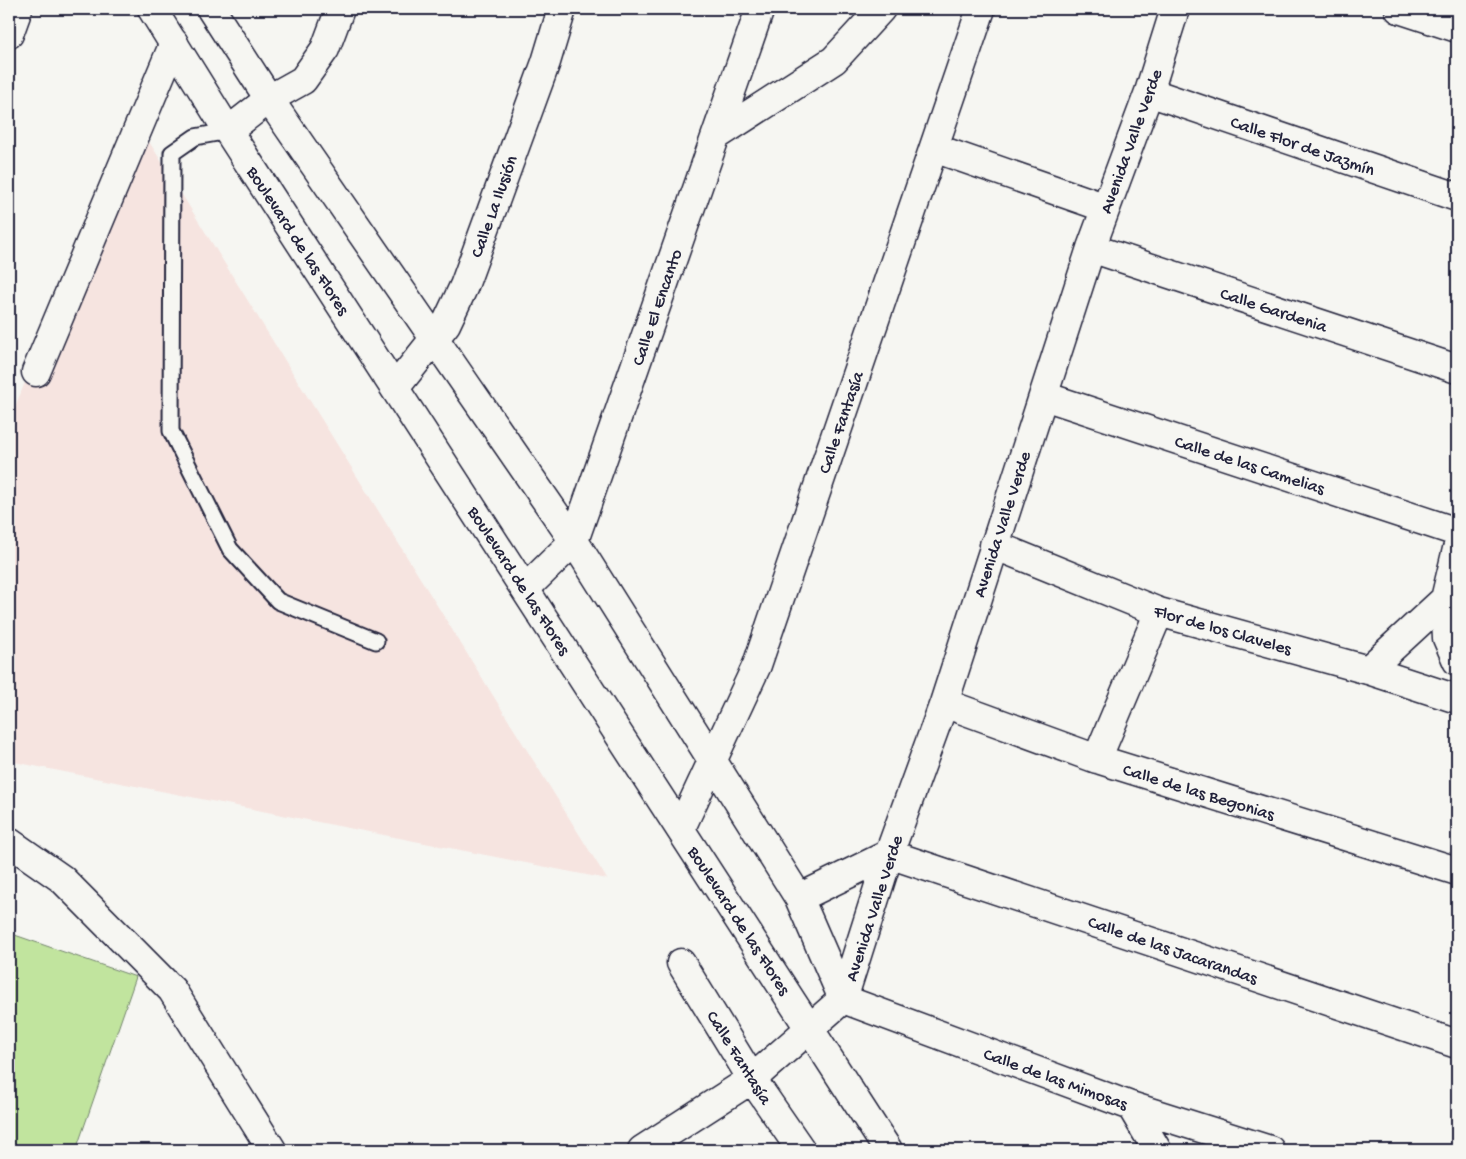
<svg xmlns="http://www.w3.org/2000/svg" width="1466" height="1159" font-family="'Gochi Hand',sans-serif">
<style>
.built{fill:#f6e4e0}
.green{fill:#c1e49e;stroke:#72836c}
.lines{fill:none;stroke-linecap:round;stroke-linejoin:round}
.service-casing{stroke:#22223b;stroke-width:19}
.minor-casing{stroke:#22223b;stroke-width:31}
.tertiary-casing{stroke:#22223b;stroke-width:31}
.service{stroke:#f6f6f2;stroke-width:15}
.minor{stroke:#f6f6f2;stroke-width:28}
.tertiary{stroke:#f6f6f2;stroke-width:28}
.labels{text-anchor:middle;stroke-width:4.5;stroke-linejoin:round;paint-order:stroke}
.street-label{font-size:18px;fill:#22223b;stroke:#f6f6f2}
</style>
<rect width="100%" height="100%" fill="#f6f6f2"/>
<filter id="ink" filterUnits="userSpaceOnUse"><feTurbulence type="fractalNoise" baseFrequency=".02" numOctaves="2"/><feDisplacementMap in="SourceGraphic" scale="10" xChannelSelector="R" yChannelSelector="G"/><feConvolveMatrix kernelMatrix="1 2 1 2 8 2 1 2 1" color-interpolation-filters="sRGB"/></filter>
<g filter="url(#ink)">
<!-- built -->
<path class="built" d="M 135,119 L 607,879 L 9,761 L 9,421 Z"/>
<!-- green -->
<path class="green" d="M 9,933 L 136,977 L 76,1150 L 9,1150 Z"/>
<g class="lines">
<!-- service casing -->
<g class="service-casing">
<path id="service" d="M 228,131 L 195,137 L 172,153 L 171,431 L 230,549 L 278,601 L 376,641"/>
</g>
<!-- minor casing -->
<g class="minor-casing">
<path id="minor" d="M 211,9 L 269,99 L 574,541 L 799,898 L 843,999 L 1131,1106 L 1270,1150
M 1399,9 L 1457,28
M 9,34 L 18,9
M 1149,92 L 1457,197
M 716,136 L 834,60 L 881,9
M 934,148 L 1106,208
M 1091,248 L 1457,369
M 36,372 L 174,43
M 395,388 L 446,324 L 464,286 L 546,62 L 562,9
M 1044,396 L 1457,532
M 994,545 L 1159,612 L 1368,670 L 1457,699
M 1457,549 L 1445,599 L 1447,638 L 1457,661
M 526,588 L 574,541 L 760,9
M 1368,670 L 1445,599
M 944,703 L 1097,759 L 1457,871
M 1097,759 L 1159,612
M 681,828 L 757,665 L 981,9
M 9,842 L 62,879 L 172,990 L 272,1150
M 799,898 L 889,854 L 1457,1044
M 681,963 L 752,1079 L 801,1150
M 1131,1106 L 1157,1150
M 642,1150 L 752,1079 L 843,999 L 889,854 L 944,703 L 1091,248 L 1149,92 L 1175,9"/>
</g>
<!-- tertiary casing -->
<g class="tertiary-casing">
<path id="tertiary" d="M 152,9 L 228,131 L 888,1150
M 228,131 L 269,99 L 303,80 L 325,49 L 340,9"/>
</g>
<!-- service -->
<use href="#service" class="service"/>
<!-- minor -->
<use href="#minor" class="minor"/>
<!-- tertiary -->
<use href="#tertiary" class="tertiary"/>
</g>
</g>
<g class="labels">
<!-- street labels -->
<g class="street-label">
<text transform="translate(1130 141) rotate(-70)" y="6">Avenida Valle Verde</text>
<text transform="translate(1303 145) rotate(19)" y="6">Calle Flor de Jazmín</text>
<text transform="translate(493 206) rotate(-70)" y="6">Calle La Ilusión</text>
<text transform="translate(299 240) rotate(57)" y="6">Boulevard de las Flores</text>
<text transform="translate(656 307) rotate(-71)" y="6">Calle El Encanto</text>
<text transform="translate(1274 309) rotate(18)" y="6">Calle Gardenia</text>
<text transform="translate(840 422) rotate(-71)" y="6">Calle Fantasía</text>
<text transform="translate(1250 464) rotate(18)" y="6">Calle de las Camelias</text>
<text transform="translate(1001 524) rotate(-72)" y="6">Avenida Valle Verde</text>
<text transform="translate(520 580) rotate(57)" y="6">Boulevard de las Flores</text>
<text transform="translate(1223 629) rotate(16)" y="6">Flor de los Claveles</text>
<text transform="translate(1199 791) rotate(17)" y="6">Calle de las Begonias</text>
<text transform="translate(873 908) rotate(-72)" y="6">Avenida Valle Verde</text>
<text transform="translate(740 920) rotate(57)" y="6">Boulevard de las Flores</text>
<text transform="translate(1173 949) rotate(19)" y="6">Calle de las Jacarandas</text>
<text transform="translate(740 1057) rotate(58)" y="6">Calle Fantasía</text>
<text transform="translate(1056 1078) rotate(20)" y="6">Calle de las Mimosas</text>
</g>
</g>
<!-- margin -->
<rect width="1466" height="1159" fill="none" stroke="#f6f6f2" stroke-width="30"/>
<rect x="15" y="15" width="1436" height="1129" fill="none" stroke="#22223b" stroke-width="2" filter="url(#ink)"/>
</svg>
